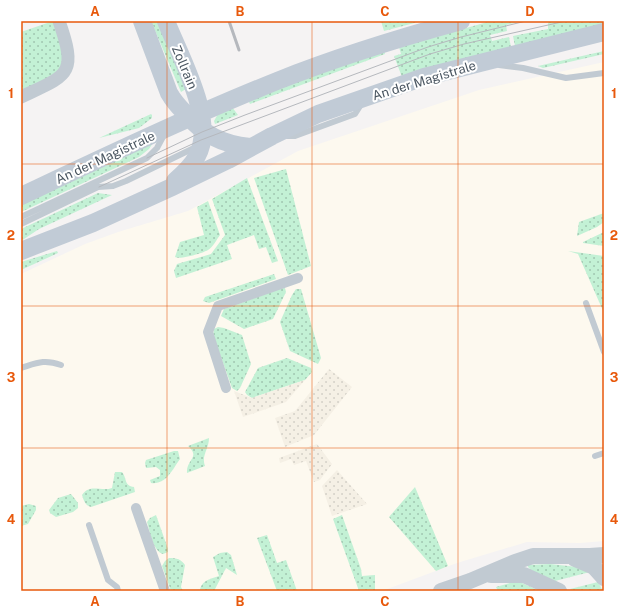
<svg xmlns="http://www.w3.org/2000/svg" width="625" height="612" font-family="'Public Sans',sans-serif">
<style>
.commercial{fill:#fdf9ef}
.grass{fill:url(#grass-dots)}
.sand{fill:url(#sand-dots)}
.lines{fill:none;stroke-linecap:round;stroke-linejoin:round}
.service{stroke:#c1cad2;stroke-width:6}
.pedestrian{stroke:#c1cad2;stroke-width:10}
.minor{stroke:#c1cad2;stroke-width:13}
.tertiary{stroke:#c1cad2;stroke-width:16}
.secondary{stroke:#c1cbd6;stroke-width:18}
.tram{stroke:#b5b8bd;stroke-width:1}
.rail{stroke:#b5b8bd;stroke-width:3}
.grid{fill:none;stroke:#e8590c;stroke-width:1;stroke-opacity:0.55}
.labels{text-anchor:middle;stroke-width:4;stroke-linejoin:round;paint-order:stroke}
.street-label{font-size:13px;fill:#4a5661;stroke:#fff}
.neatline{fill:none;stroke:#e8590c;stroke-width:1.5}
.grid-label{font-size:13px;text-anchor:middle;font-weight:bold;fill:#e8590c}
</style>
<defs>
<pattern id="grass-dots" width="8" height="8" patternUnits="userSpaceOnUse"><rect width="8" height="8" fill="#c3f1d5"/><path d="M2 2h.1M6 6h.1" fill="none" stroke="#a0c6b0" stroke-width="1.8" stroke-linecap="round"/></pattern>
<pattern id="sand-dots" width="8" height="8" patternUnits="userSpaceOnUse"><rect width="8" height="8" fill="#f5f0e5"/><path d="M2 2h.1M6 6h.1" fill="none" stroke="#d4d0c7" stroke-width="1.8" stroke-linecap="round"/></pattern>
</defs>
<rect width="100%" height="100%" fill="#f5f3f3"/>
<!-- commercial -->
<path class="commercial" d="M 604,62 L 604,541 L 580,543 L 527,542 L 457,563 L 382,591 L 21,591 L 21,274 L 85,244 L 118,232 L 188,211 L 298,151 L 479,90 Z"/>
<!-- grass -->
<path class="grass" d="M 53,21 L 65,44 L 60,70 L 21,94 L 21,32 Z
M 151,21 L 159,21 L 186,89 L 181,92 Z
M 381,21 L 422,21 L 384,31 Z
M 491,21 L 522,21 L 506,25 L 507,31 L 490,35 L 492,41 L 509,37 L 511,47 L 402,77 L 394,56 L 401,54 L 399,47 Z
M 552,21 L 604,21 L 604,26 L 515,46 L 513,36 L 548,29 L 548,22 Z
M 384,51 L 385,54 L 250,104 L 248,100 L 288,84 Z
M 604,51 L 604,54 L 543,68 L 538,66 Z
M 232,107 L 238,115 L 215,124 L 214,121 L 219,112 Z
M 151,114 L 152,115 L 152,118 L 139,128 L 99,138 Z
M 153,143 L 149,149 L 139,157 L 21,212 L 21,204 Z
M 286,169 L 311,266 L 288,275 L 254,178 Z
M 247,178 L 278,261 L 272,263 L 266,247 L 259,249 L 254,235 L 227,245 L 232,259 L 176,278 L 174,271 L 177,264 L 211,254 L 225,235 L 212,199 Z
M 98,193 L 112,195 L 39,229 L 21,241 L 21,229 Z
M 208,201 L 220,235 C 217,239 213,247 208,250 C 203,253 180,260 175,257 L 180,242 L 204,235 L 197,207 Z
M 604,213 L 604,222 L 597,227 L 577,236 L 579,222 Z
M 604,232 L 604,246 L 583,243 L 583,242 Z
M 57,251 L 58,253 L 21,270 L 21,262 Z
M 568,251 L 604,256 L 604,313 L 578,254 Z
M 274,274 L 276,279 L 209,303 L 203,301 L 205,297 Z
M 282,288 L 285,288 L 286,292 L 273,319 L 244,329 L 221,316 L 224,309 Z
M 296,289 L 301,289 L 321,358 L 318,364 L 290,351 L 280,322 L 292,295 Z
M 218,327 L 224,328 L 242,335 L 251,364 L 240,388 L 237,391 L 232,388 L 213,335 L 214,329 Z
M 287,358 L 311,368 L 312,372 L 305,380 L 252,398 L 247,395 L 245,392 L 258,368 Z
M 209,438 C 209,449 201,456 205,466 L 187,473 C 186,459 201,458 188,446 Z
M 174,451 L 178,451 L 180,459 C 172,470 166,485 151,483 L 150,480 L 160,476 L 160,470 L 156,467 L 146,468 L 145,463 L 146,460 Z
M 115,472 L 122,472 C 127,478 124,486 134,487 L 135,492 L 91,507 C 85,505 84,501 82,495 C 90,483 101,492 112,488 Z
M 415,487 L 448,566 L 436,571 L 389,517 Z
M 71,494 L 78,503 L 78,508 L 73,512 L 56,517 L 50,513 L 49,510 L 58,498 Z
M 29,504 L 36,506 L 36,510 L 28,524 L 21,526 L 21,520 L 23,519 L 21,506 Z
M 156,515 L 168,549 L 168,552 L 163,554 C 153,551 150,532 147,522 L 150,518 Z
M 342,515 L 361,569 L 362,576 L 375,575 L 375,591 L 359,591 L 333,519 Z
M 267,535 L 277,563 L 286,560 L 297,591 L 277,591 L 257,538 Z
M 227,552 L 231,555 L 237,575 L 226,568 L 214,591 L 200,591 C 201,580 211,579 219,576 L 213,557 L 220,553 Z
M 169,558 C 177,558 181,559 185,565 L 181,587 L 183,591 L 171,591 L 162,566 L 165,561 Z
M 550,564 L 577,567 L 590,572 L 555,581 L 531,570 L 528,567 L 528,565 Z
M 513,582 L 522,583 L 540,591 L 498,591 L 496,587 Z
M 598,582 L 603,591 L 573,591 L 570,589 Z"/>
<!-- sand -->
<path class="sand" d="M 329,369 L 352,387 L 314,435 L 285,447 L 275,418 L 295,411 Z
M 305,380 L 286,402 L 243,417 L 234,391 L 252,398 Z
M 317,444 L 332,464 L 320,480 L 314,482 L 306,461 L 294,465 L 291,459 L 280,463 L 279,458 Z
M 337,470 L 367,504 L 332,516 L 322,486 Z"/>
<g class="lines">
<!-- service -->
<path class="service" d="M 499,65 L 523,68 L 566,78 L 604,73
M 286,136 L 295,136 L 355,114 L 362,103
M 21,217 L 147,158 L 157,148 L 165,133
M 21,224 L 98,187 L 113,186 L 126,181 L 196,147
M 586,303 L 604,352
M 21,368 C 37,363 44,359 61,365
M 595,456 L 604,453
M 89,525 L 108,580 L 117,587 L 118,591"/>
<!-- pedestrian -->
<path class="pedestrian" d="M 226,388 L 208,332 L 218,306 L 298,278
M 136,508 L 165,591"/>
<!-- minor -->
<path class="minor" d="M 21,97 C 68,75 78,75 59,21"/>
<!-- tertiary -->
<path class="tertiary" d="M 575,559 L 594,567 L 604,578
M 491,575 L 524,575 L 559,591
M 441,591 L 470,581 L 515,562 L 533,556 L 590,556 L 604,555"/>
<!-- secondary -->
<path class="secondary" d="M 142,21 L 169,93 C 173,100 178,106 184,112 C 204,135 221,144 250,147
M 166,21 C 179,55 217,121 197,156 C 192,166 183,174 175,181
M 21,196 C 106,156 190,116 277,81 C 337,57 399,38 461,21
M 21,251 L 93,223 L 172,187 L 228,160 L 272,136 L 318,114 L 424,77 L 604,32"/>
<!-- tram -->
<path class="tram" d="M 147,158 L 202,132 L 245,115 L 428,47 L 461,37 L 526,21
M 99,187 L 201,140 L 430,54 L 464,44 L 566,21"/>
<!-- rail -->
<path class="rail" d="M 229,21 L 239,50"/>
</g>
<!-- grid -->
<path class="grid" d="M 167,21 L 167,591M 312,21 L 312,591M 458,21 L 458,591M 21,164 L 604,164M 21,306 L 604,306M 21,448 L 604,448"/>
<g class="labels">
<!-- street labels -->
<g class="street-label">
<text transform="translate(185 67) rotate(67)" y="5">Zollrain</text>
<text transform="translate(424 80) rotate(-17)" y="5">An der Magistrale</text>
<text transform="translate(105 157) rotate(-25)" y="5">An der Magistrale</text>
</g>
</g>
<!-- border -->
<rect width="625" height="612" fill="none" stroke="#ffffff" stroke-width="44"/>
<rect x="22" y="22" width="581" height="568" class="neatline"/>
<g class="grid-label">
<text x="95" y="16">A</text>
<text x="240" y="16">B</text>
<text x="385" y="16">C</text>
<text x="530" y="16">D</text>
<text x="11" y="98">1</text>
<text x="614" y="98">1</text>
<text x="11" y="240">2</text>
<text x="614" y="240">2</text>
<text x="11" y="382">3</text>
<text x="614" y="382">3</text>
<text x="11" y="524">4</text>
<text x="614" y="524">4</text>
<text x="95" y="606">A</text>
<text x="240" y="606">B</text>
<text x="385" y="606">C</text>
<text x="530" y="606">D</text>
</g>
</svg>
